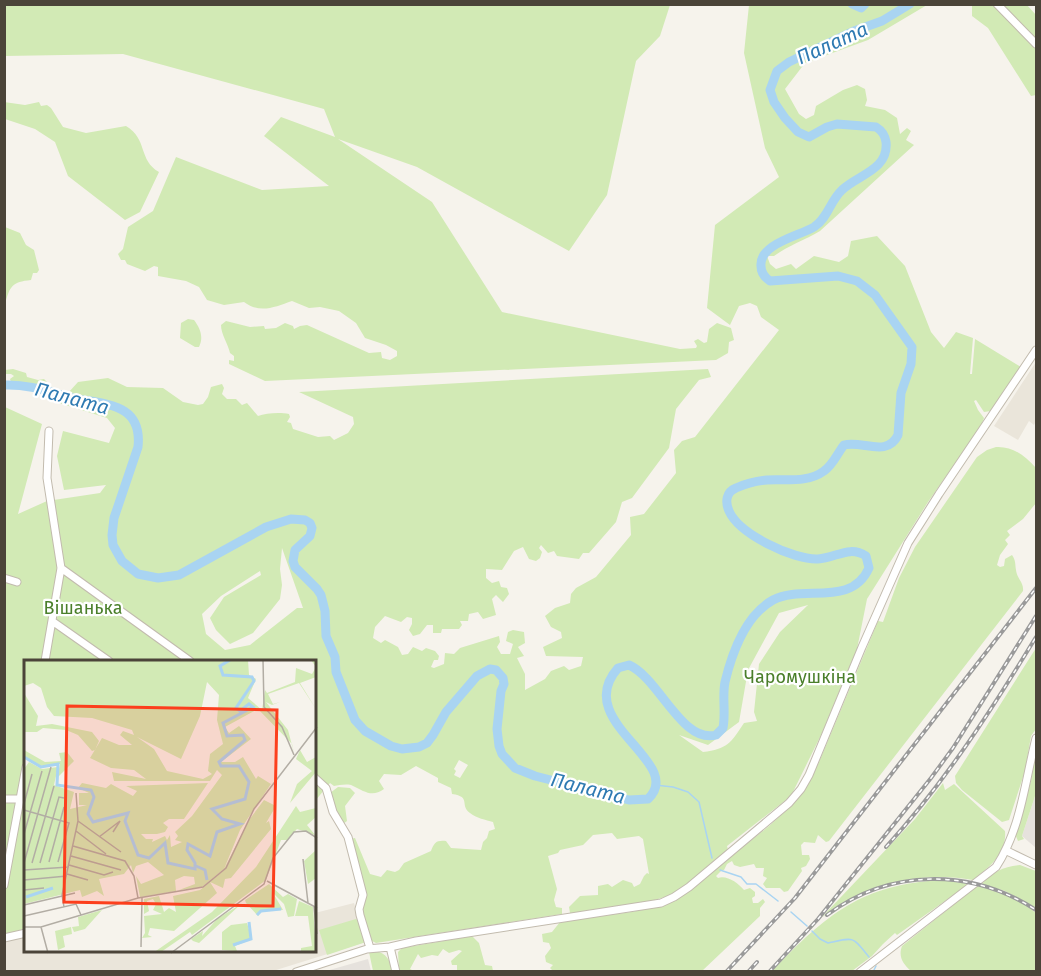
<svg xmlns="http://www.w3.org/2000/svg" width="1041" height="976" font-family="'Fira Sans',sans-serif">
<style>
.residential{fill:#eae5da}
.industrial{fill:#e6e2dd}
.green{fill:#d2eab5;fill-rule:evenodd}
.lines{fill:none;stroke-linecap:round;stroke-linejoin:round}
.stream{stroke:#a9d4f2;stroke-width:1.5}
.river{stroke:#a9d4f2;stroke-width:9}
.minor-casing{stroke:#c2bbae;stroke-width:9}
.minor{stroke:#fff;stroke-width:7}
.rail-casing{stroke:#9a9a9a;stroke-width:4}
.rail{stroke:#fff;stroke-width:1.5;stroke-dasharray:4.5;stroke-linecap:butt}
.labels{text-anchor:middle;stroke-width:4.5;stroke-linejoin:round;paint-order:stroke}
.park-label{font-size:18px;fill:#4a7f2a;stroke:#fff}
.water-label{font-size:20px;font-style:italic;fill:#2e7ab2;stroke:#fff}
.inset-river{fill:none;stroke:#a9d4f2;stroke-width:3}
.inset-road{fill:none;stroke:#b2ada4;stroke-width:1.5}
.view{fill:#fc3f1d;fill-opacity:0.15;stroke:#fc3f1d;stroke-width:3}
.inset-edge{fill:none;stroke:#4b4439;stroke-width:3}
</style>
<rect width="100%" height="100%" fill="#f6f3ec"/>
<!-- residential -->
<path class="residential" d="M 1036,362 L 1036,421 L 1034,425 L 1029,421 L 1018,440 L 994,426 Z
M 354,903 L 366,942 L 273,971 L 5,972 L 5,940 L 25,935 L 26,950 L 315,950 L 315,913 Z"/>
<!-- industrial -->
<path class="industrial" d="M 1036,793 L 1036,848 L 1022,836 Z
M 368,959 L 371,971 L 326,971 Z"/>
<!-- green -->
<path class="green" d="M 4,5 L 670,5 L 660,36 L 636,61 L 607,195 L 569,251 L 417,167 L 338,139 L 432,202 L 502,312 L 680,349 L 696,348 L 697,346 L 694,341 L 698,339 L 704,343 L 707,342 L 709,329 L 717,323 L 731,328 L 734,340 L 729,342 L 728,353 L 716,360 L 265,381 L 229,364 L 229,360 L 234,361 L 234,356 L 230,353 C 228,344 221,334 221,325 L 226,321 L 250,327 L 264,326 L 265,329 L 276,328 L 285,323 L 293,326 L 294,329 L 300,326 L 307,325 L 369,353 L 381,352 L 382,358 L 390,360 L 397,356 L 397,351 L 386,345 L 365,338 L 356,323 L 339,311 L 320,307 L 309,308 L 292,301 C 275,307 260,314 244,302 L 224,305 L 207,300 L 199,287 L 186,281 L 158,276 L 158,267 L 154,266 L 145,271 L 127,264 L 125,260 L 121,260 L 118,254 L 123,249 L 128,227 L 153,211 L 176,157 L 262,190 L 329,186 L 264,136 L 281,117 L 335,137 L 324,109 L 123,54 L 5,56 Z
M 749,5 L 927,5 L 868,40 L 805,63 L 785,89 L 799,114 L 806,119 L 814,115 L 816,106 L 843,90 L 857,85 L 865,89 L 867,100 L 865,106 L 885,110 L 897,118 L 900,134 L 907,128 L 911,131 L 906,140 L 914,145 L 820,231 C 805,240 789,245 774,256 L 767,256 L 770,264 L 776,269 L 791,264 L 796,269 L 814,256 L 839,262 L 848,256 L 851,241 L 877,236 L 905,266 L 931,332 L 944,348 L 956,332 L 973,338 L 970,374 L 972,374 L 975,339 L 1021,367 L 991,411 L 984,412 L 976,400 L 974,401 L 978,410 L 984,418 L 981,426 L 928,502 L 867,599 L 857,649 L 822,733 L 791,796 L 727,846 L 728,850 C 711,864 694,882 674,893 C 653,904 595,912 570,913 L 569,907 L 580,896 L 598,895 L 598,886 L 608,884 L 612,887 L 623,880 L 632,883 L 634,887 L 640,884 L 644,876 L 647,873 L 649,874 L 643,839 L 639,836 L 617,839 L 612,833 L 593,835 L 583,845 L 560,850 L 558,853 L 548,856 L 557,889 L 554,900 L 556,907 L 562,908 L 562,914 L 376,943 L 372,941 L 362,910 L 350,839 L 355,838 L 370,874 L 381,877 L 387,870 L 395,872 L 399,870 L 404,863 L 431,851 C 434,843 436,840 446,841 L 451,848 L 481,850 L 483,842 L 487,838 L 489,831 L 495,829 L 493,822 C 486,820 476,818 470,813 C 459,805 472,797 452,794 L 451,788 L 438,782 L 438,778 L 416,766 L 401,775 L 384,774 L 379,781 L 384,789 C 372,798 364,791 353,786 C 349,783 339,785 334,786 L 330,783 L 315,801 L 315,661 L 26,661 L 25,928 L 5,936 L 5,407 L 42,424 L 18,514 L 47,501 L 100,493 L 106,485 L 64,490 L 57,456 L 63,431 L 109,443 L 115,428 L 107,418 L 59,403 L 78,382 L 108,378 L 127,387 L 163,388 L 183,402 L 198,405 L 203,404 L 208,397 L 211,387 L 222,384 L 224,388 L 222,394 L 227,399 L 236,399 L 242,405 L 247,403 L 258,416 C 266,413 280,412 289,414 L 290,417 L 287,422 L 291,423 L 293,429 L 318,437 L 330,436 L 334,440 L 348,433 L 354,424 L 353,417 L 299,392 L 708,369 L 711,377 L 699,380 L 676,409 L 669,448 L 632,498 L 622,502 L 616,522 L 589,553 L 583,553 L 579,559 L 557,556 L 554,551 L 548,553 L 541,545 L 539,548 L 542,552 L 540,558 L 536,561 L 529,559 L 523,547 L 514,551 L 502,570 L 486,569 L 486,578 L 492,583 L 499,581 L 501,587 L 507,588 L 509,594 L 503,602 L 496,595 L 492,599 L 496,615 L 483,619 L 478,612 L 469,614 L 468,621 L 460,621 L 462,625 L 459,629 L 442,629 L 441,633 L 433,633 L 433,625 L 427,625 L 420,634 L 413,636 L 409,630 L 412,624 L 412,618 L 407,617 L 401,622 L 385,616 L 375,627 L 373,638 L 381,643 L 385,640 L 398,647 L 402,655 L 408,654 L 413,647 L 422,651 L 426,648 L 435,651 L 439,656 L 438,660 L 434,660 L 431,667 L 434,668 L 444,664 L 445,653 L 454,654 L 460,648 L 499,636 L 500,642 L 497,647 L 501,654 L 510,654 L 513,644 L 506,641 L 508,632 L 513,630 L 524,632 L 525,643 L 518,647 L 524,656 L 517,658 L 525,674 L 525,690 L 545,679 L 551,671 L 564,666 L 569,670 L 581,666 L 583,657 L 546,656 L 543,647 L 562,638 L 561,632 L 551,627 L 545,616 L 555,608 L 570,603 L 571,594 L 576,588 L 596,577 L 631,535 L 630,517 L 644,514 L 676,473 L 674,450 L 682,441 L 695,437 L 779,330 L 761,317 L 757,306 L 750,303 L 739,306 L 730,325 L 707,308 L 715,225 L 779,177 L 765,148 L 744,53 ZM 282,548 L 303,608 L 297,608 L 250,645 L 225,650 L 206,634 L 202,614 L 221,596 L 260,571 L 261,575 L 224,597 L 210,618 L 216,630 L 230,644 L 253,633 L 280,599 L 282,585 L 280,569 ZM 808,605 L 780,632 L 759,664 L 754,712 L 757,721 L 744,723 C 731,743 727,749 703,752 L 679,735 L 708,745 L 739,722 L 748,670 L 779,613 ZM 459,760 L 468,765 L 460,778 L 454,775 L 456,771 L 454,769 Z
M 972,5 L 1027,5 L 1036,15 L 1036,95 L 1031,96 L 988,28 L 972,16 Z
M 4,102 L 25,105 L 39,102 L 41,106 L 47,105 L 51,108 L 63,127 L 86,133 L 126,126 C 148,139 138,160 159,172 L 140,212 L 125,220 L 68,176 L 55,142 L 35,129 L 5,119 Z
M 5,227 L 20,233 L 26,245 L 34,250 L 39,270 L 37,273 L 33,273 L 31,280 C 12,282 10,286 5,304 Z
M 188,319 L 194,320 C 200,328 204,337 199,347 L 195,347 L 180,338 L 181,323 Z
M 13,369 L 26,373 L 27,377 L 38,380 L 44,379 L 47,382 L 47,385 L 11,382 L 10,379 L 14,376 L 11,374 L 5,374 L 5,370 Z
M 996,447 C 1013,446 1025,456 1036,468 L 1036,503 L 1023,519 L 1007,531 L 1010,535 L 1005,540 L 1008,544 L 1000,555 L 997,565 L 1000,567 L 1004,566 L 1005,559 L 1012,555 C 1016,561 1015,564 1016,570 C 1017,579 1024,582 1023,591 L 829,841 L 826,842 L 818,835 L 815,843 L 804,842 L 801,845 L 802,855 L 809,855 L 810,859 L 806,866 L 801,868 L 802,871 L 788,891 L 784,892 L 780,888 L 766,888 L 763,884 L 767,878 L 763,876 L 764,868 L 756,868 L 754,864 L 740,867 L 734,865 L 732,861 L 727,864 L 724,870 L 722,870 L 716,876 L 718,878 C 727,875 738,883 744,890 L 750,888 L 755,892 L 755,896 L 752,898 L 753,903 L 758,903 L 763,899 L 765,902 L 760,908 L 760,916 L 702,971 L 552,971 L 552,970 L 550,968 L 553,965 L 546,962 L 545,956 L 551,948 L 549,943 L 543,942 L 542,934 L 552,932 L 560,922 L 631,912 L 662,906 L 690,890 L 769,826 L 791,806 L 804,790 L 819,762 L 878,621 L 883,622 L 899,578 L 915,547 L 977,457 L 987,450 Z
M 1036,648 L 1036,729 L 1031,736 L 1025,771 L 1009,820 L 1002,822 L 962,790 L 956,783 L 955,776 Z
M 1036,750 L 1036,793 L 1022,836 L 1024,839 L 1018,841 L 1015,834 L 1031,781 Z
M 943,783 L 945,790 L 954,784 L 1005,831 C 1007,854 989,867 973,880 C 918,870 865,885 821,918 L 915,819 Z
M 338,787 L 350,788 L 355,793 L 345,806 L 347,821 L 343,824 L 337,816 L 330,793 Z
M 1020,865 L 1036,871 L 1036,908 L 1005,891 L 982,884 C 991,872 1005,866 1020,865 Z
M 943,880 L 969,884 L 897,935 L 895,933 L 883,944 L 872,956 L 852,971 L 772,971 C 826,915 861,884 943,880 Z
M 978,885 L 1019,900 L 1036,913 L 1036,971 L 911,971 C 903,964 898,957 902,946 Z
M 356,919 L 360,922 L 366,942 L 327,955 L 319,930 Z
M 472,936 L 479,943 L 485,965 L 492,966 L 493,971 L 457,971 L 457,965 L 452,965 L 451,961 L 462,951 L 459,950 L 449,953 L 443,949 L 438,956 L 432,955 L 421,958 L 418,954 L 410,969 L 414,971 L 399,971 L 398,952 L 402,948 Z
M 375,951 C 387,953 390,961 393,971 L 373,971 L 369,952 Z"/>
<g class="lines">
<!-- stream -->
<path class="stream" d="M 655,785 L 673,787 L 688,792 L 699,802 L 712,858
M 720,870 L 741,877 L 747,884 L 756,884 L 778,901
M 791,912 L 807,926
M 812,931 L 820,939 L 828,943 C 855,937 852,936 869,957
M 873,972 L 876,966"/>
<!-- river -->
<path class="river" d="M 852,4 L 861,8 L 865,4
M 4,385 C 27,384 47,391 69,397 C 100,405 143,400 138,447 L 114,518 L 112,535 L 113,545 L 122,561 L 138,574 L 158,578 L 179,575 L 266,527 L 291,519 L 305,520 L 310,523 L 312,528 L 310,536 L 295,550 L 293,561 L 295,567 L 317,589 L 321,595 L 325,611 L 326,636 L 335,657 L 336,672 L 355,720 L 365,731 L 391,746 L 402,749 L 419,747 L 427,743 L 433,735 L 446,712 L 477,676 L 490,669 L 496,670 L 503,678 L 504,684 L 501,691 L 497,729 L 499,746 L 502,754 L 515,768 L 535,776 L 629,800 L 648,799 C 687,762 570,722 618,668 L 629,665 C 659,678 682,744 716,735 L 723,728 C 726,712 722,697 725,682 C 732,653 746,615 773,600 C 803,584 851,608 869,568 L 866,556 C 849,545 836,558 818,559 C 793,560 739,534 729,511 C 725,502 726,492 736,488 C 745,484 756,481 767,480 C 786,479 808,483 824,471 C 833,465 837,454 844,445 C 862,440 887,458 898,435 L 901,393 L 911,364 L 912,347 L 875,295 L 857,281 L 838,276 L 770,281 C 764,277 761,273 761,266 C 759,244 799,236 814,227 C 828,218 830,201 842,190 C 857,175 889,170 886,142 C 885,135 881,130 876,127 L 837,124 L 827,127 L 809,137 L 798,132 L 785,118 L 774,102 L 770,90 L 777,71 L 789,62 L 854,31 L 882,21 L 910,4"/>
<!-- minor casing -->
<g class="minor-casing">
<path id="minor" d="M 997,4 L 1036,44
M 61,568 L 190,661
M 4,578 L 17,582
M 52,621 L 109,661
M 45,661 L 61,568 L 47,478 L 49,431
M 315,778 L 326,788 L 333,812 L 348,837 L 363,895 L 359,909 L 360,915 L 370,948
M 4,799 L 20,799
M 1007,851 L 1036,865
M 4,885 L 26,767
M 4,938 L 26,933
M 390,947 L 396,972
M 296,972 L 367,949 L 390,947 L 416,941 L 661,903 L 674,897 L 689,887 L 789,803 L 801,789 L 809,775 L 862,647 L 908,543 L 939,494 L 1036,350
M 860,972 L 996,867 C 1021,829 1025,781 1036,738"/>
</g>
<!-- minor -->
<use href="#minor" class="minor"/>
<!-- rail casing -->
<g class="rail-casing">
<path id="rail" d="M 886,847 C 945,782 991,711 1036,637
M 827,915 C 890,868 971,868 1036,910
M 726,972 L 795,898 L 1036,588
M 748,972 L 757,962
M 769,972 L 818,919 L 931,778 L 953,748 L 1036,616"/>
</g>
<!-- rail -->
<use href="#rail" class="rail"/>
</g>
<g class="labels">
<!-- park labels -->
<g class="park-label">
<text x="83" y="614">Вішанька</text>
<text x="800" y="683">Чаромушкіна</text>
</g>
<!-- water labels -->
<g class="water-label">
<text transform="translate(832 43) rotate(-24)" y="7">Палата</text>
<text transform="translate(72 398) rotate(15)" y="7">Палата</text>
<text transform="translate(588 788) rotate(14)" y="7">Палата</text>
</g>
</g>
<!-- overview -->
<g transform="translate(24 660)">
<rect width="292" height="292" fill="#f6f3ec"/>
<path d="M 0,0 L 224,0 L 225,15 L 232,19 L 224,38 L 238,50 L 241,30 L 243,33 L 271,22 L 272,8 L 288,14 L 292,7 L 287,0 L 291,0 L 292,17 L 276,23 L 292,49 L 275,23 L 244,34 L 249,44 L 256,42 L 248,45 L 242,42 L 264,70 L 270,93 L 268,84 L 234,49 L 201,67 L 205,73 L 215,66 L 227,79 L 197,102 L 211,102 L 219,97 L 232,119 L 234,116 L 247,124 L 216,170 L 200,209 L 178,227 L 155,230 L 171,224 L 170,217 L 160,216 L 151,220 L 152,231 L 116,237 L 112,216 L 117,224 L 140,215 L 124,202 L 112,206 L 109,213 L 107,205 L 100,214 L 75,219 L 80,236 L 73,231 L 58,237 L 56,230 L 0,244 L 0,109 L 5,102 L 18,109 L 34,107 L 30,125 L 50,132 L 46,149 L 63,145 L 55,145 L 55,133 L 65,133 L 54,128 L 58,123 L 82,128 L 87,124 L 109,136 L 113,131 L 102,126 L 184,123 L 160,159 L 145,159 L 139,163 L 144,167 L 141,172 L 133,174 L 117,174 L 122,179 L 129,179 L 128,182 L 141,176 L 143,180 L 146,175 L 147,187 L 158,182 L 151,180 L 154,176 L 151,172 L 168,156 L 198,115 L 193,110 L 186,121 L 90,121 L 88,112 L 122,119 L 110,110 L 87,108 L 66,98 L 78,78 L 95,85 L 108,85 L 96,75 L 99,71 L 110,75 L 108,70 L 68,58 L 30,56 L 23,47 L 17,28 L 9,23 L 0,26 ZM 183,22 L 195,35 L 193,60 L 199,84 L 186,94 L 184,111 L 188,114 L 179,119 L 143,111 L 130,89 L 113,77 L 157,99 L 176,56 ZM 0,33 L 14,56 L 12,66 L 28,64 L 68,72 L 75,81 L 71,90 L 68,91 L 54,75 L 42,70 L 19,68 L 13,72 L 0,72 ZM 0,90 L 21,102 L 37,101 L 35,93 L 43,92 L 50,101 L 33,118 L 36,104 L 16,106 L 0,97 ZM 276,90 L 283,102 L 292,97 L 292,112 L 266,143 L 273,124 L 288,111 L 272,99 ZM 240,140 L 252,146 L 242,163 L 245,161 L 247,169 L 207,218 L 201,219 L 199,228 L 186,222 L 193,233 L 150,271 L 126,268 L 124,275 L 128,277 L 118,278 L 121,273 L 120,256 L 138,254 L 129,250 L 132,244 L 129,239 L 123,241 L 125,251 L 120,254 L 120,239 L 135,236 L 140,252 L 145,248 L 152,252 L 149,236 L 176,230 L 199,211 L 225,160 ZM 272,146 L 276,152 L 292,148 L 292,157 L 283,165 L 291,175 L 273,169 L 263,180 L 257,180 L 242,220 L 168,275 L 166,272 L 137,292 L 129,293 L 188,252 L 232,207 ZM 292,190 L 292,218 L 284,224 L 280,201 ZM 245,224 L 259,237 L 264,234 L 273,239 L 270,256 L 264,257 L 260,244 L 249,233 L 259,250 L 238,251 L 234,256 L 222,243 L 221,240 ZM 275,241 L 289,247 L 292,292 L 277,292 L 277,288 L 288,286 L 284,256 L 271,256 ZM 217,244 L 175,283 L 169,281 L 167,279 L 179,271 L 178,276 L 193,259 ZM 78,250 L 61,269 L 50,272 L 48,267 L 55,266 L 54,257 ZM 223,263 L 228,279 L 211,286 L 213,291 L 198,290 L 198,272 L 207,265 ZM 47,267 L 48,274 L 39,276 L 41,287 L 34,290 L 31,271 Z" fill="#d2eab5" fill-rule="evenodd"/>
<path class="inset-river" d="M 0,97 L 17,107 L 34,104 L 33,125 L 67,130 L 70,137 L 64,154 L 69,162 L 104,153 L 101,161 L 114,195 L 125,198 L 141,183 L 144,203 L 171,209 L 171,203 L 163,190 L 164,184 L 186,196 L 193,172 L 216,164 L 198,159 L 188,149 L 221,139 L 225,122 L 215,106 L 197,106 L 195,102 L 221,80 L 219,75 L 203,76 L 199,63 L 229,47 L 225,44 L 216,51 L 212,48 L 230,21 L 228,17 L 199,15 L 196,6 L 206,0M 172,206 L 181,210 L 183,220M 2,237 L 29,228M 233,255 L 237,251 L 257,249M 209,285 L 227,279 L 225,262"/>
<path class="inset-road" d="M 239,0 L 240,47 L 258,67 L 270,95M 0,144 L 8,114M 0,150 L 45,163 L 34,202M 54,161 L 97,192M 52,171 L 82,194M 0,174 L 18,111M 75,177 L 96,161 L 89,172M 49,186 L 101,201 L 110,216 L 114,238M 47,196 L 97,210M 279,199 L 284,243M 25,202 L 40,147M 0,203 L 27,107M 8,203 L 30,126M 16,203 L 35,137 L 40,138M 45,205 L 80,215 L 89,212M 0,210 L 45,207M 43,214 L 64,220M 0,220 L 43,216M 243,221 L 293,248M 0,230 L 20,228M 0,245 L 51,233M 40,247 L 38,235 L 54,161 L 52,133M 290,247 L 293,274M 0,256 L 52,244 L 57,255M 0,267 L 17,267 L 114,238 L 179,227 L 202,208 L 230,149 L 293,67M 17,267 L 24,293M 117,287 L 118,238M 147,293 L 240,224 L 249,198 L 270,172 L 282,171 L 293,178"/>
<path class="view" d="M 43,46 L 253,50 L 249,246 L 40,242 Z"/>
<rect width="292" height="292" class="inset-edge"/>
</g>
<!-- border -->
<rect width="1041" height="976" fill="none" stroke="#4b4439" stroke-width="12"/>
</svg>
